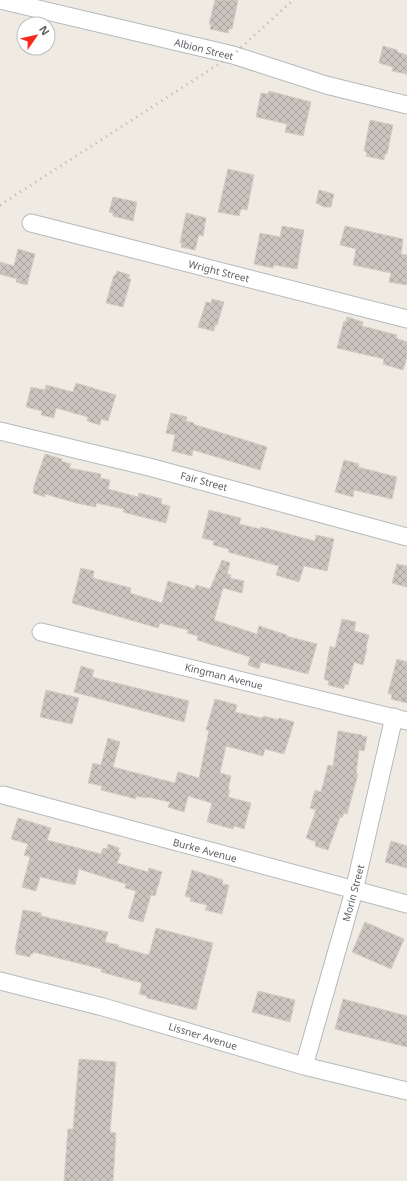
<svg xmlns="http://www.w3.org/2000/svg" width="407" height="1181" font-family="'Noto Sans',sans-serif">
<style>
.building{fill:url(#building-cross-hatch);stroke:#d4cdc0}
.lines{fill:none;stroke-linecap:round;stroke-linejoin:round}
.minor-casing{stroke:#b5b9be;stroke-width:19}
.minor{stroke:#fff;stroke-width:17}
.rail{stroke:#b4b5b5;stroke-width:3;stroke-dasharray:1 5;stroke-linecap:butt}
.labels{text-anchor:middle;stroke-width:4;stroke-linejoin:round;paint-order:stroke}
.street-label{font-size:10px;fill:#5a5f64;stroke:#fff}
</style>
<defs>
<pattern id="building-cross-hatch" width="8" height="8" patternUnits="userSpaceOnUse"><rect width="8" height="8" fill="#cac6bf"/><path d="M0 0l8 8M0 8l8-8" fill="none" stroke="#a7a49f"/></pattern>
</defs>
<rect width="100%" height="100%" fill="#efebe2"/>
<!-- building -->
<path class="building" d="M 215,0 L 238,0 L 232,29 L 229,29 L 228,33 L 210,29 L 211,25 L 209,24 Z
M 383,46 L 397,50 L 397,52 L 407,55 L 407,74 L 392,71 L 393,67 L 379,63 Z
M 269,91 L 311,102 L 303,136 L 285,132 L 287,124 L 256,117 L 261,93 L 268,94 Z
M 370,120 L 393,125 L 387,154 L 385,154 L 384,160 L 366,156 L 367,152 L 364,151 Z
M 228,169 L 254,175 L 247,210 L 241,209 L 239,216 L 218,212 Z
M 319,190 L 334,194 L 331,207 L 324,207 L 316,203 Z
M 113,197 L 137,202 L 133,221 L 113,216 L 113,213 L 109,212 Z
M 186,213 L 206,218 L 203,236 L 199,235 L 195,250 L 181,247 L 182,243 L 180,243 Z
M 282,226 L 304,230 L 297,269 L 274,265 L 273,268 L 254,264 L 260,233 L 280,237 Z
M 345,226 L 403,239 L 401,254 L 407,255 L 407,285 L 389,282 L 391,273 L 353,265 L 356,249 L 340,245 Z
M 18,249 L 35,254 L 27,285 L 16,282 L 17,279 L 0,274 L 0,262 L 14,266 Z
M 117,271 L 130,275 L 128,278 L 131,279 L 123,307 L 106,303 L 114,275 L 115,276 Z
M 212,299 L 224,302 L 217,325 L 215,325 L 214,331 L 198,327 L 206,302 L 211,303 Z
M 347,317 L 363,322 L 362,326 L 397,335 L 396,338 L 407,342 L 407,357 L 403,370 L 383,364 L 384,359 L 337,348 L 344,321 L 346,322 Z
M 76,383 L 116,395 L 108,421 L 101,419 L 100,425 L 87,421 L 88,417 L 56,408 L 54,418 L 41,415 L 42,411 L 26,407 L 31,387 L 45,390 L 46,385 L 73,392 Z
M 171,413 L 187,417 L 186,421 L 194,423 L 193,424 L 267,447 L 260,470 L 193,450 L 192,456 L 172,451 L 175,435 L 166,433 Z
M 45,454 L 62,459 L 61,461 L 71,464 L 69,468 L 101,474 L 100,478 L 110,480 L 108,489 L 138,497 L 139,493 L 162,499 L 161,504 L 170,506 L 166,523 L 123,512 L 124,509 L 96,503 L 96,507 L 76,503 L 45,494 L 45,497 L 33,493 L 34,486 Z
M 344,460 L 359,464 L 358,467 L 397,477 L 392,499 L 354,490 L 353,497 L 335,492 Z
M 209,510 L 241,518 L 239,524 L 260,529 L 261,527 L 315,541 L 316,535 L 334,539 L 327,571 L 304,566 L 299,582 L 276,575 L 279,566 L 228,552 L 229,549 L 213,545 L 214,541 L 202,538 Z
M 222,560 L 230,563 L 227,574 L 231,575 L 230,578 L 244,581 L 242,593 L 223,588 L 214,620 L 257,634 L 259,626 L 287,635 L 286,636 L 317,644 L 308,674 L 261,662 L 259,669 L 248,665 L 250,657 L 197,640 L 198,636 L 187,633 L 188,630 L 160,623 L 158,628 L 72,603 L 81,568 L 94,571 L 93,578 L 131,588 L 130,593 L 162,603 L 168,581 L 195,589 L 196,585 L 210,589 Z
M 397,564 L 407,566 L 407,587 L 392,583 Z
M 342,619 L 356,622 L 354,631 L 369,635 L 366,647 L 367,648 L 363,665 L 354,662 L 348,685 L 345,684 L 344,689 L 328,685 L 329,681 L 324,679 L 330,646 L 335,648 Z
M 397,659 L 407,662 L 407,703 L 391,699 L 392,695 L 388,693 Z
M 81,666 L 94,670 L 92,677 L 189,701 L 184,722 L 74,692 Z
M 46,690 L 79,698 L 72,724 L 40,717 Z
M 215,699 L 237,705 L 235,712 L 262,718 L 264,716 L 278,720 L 279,718 L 294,722 L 284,754 L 265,749 L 263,756 L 226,746 L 220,773 L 231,776 L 228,790 L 230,790 L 228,797 L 251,803 L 244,829 L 234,826 L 233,829 L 207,822 L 212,803 L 188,796 L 184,812 L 168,807 L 170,802 L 147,797 L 146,798 L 136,796 L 136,799 L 101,790 L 102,786 L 88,783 L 93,763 L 101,765 L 108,738 L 120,742 L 113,767 L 175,783 L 178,772 L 199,778 L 209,730 L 206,730 Z
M 338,731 L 362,735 L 362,736 L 367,737 L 364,751 L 359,750 L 356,774 L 358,774 L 347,814 L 344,813 L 342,818 L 340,817 L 328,850 L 315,846 L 316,842 L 306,838 L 316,810 L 310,808 L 315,790 L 321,792 L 328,765 L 333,766 Z
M 18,818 L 51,828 L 47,840 L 101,854 L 103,848 L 107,849 L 108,844 L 119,848 L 118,852 L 121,853 L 117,863 L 148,872 L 149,868 L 162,872 L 155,896 L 151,895 L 143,922 L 128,918 L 136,891 L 125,888 L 126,884 L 79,869 L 75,885 L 40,877 L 36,891 L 22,887 L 30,857 L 24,855 L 28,844 L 11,839 Z
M 391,841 L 407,846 L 407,868 L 385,862 Z
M 192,870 L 223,880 L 222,884 L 229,885 L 222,914 L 205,910 L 207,905 L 190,901 L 191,898 L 185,896 Z
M 23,910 L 41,913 L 41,916 L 108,932 L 105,942 L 119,945 L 118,947 L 149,955 L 156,928 L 213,943 L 196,1010 L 147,998 L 147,996 L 139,994 L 142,983 L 101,972 L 102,969 L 33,952 L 33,954 L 31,954 L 30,957 L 16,954 L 16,951 L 15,950 Z
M 365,922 L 404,939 L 391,969 L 352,952 Z
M 258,991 L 295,1000 L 290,1022 L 252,1012 Z
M 343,999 L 407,1016 L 407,1047 L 335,1029 Z
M 79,1059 L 116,1062 L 110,1132 L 116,1133 L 113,1181 L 64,1181 L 68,1129 L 73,1129 Z"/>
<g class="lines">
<!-- minor casing -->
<g class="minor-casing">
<path id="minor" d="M 0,0 L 233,55 L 326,85 L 407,105
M 31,223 L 407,319
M 0,431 L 149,467 L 407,537
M 41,632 L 407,721
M 3,795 L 407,904
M 0,981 L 103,1007 L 304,1066 L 407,1091
M 304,1066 L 354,891 L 394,717"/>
</g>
<!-- minor -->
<use href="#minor" class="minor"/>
<!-- rail -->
<path class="rail" d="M 0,205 L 233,55 L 293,0"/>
</g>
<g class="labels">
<!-- street labels -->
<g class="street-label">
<text transform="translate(204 49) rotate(14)" y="4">Albion Street</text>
<text transform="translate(219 271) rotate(14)" y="4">Wright Street</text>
<text transform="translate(204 481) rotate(15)" y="4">Fair Street</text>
<text transform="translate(224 676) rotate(14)" y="4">Kingman Avenue</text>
<text transform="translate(205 850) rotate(15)" y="4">Burke Avenue</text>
<text transform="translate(353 893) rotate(-75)" y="4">Morin Street</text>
<text transform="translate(203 1036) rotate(17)" y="4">Lissner Avenue</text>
</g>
</g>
<!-- north arrow -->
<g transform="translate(36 36) rotate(56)"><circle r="19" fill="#ffffff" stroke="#bdbfc1"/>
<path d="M0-3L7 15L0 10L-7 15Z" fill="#f8281f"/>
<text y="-6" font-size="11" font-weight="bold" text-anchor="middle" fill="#5a5f64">N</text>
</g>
</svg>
